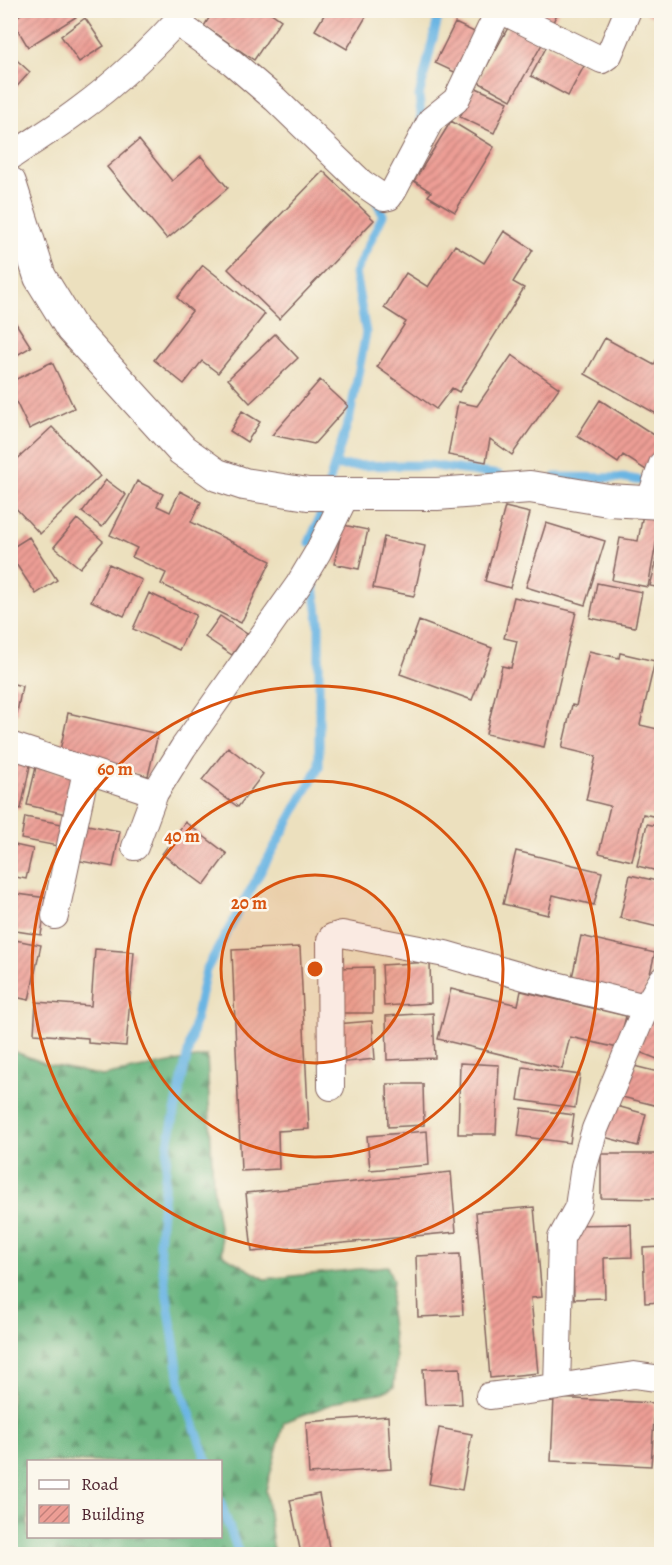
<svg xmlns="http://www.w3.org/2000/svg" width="672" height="1565" font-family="Alegreya,serif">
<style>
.forest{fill:url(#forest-firs);stroke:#586a54;stroke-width:1.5;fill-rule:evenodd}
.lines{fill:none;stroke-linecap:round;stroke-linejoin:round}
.stream{stroke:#6bb5e3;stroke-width:9}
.building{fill:url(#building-hatch)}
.minor-casing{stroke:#83635e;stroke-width:28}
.tertiary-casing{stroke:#83635e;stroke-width:34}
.minor{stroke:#fff;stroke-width:26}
.tertiary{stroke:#fff;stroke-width:32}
.ring{fill:none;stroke:#d8530f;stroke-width:3}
.centre{fill:#d8530f;stroke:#fbf7ec;stroke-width:3}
.ring-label{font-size:18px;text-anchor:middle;font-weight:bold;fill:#d8530f;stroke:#fbf7ec;stroke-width:5;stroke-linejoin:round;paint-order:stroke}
</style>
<defs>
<pattern id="forest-firs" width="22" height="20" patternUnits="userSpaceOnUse" patternTransform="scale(1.5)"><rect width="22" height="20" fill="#67b47e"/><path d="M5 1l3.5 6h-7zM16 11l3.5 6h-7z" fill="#579267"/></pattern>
<pattern id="building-hatch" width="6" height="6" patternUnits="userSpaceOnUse" patternTransform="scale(1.5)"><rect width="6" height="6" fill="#ed9e95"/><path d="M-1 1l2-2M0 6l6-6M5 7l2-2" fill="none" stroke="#c2807a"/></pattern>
</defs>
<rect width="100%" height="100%" fill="#fbf7ec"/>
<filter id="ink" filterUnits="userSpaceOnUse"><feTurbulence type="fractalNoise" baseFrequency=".0167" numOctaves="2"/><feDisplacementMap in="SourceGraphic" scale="12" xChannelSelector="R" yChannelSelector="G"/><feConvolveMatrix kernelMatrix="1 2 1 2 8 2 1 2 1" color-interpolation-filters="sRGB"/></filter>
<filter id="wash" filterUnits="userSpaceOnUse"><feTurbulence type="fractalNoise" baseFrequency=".008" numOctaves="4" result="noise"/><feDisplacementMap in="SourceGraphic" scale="24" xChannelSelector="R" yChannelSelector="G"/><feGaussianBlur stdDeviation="1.35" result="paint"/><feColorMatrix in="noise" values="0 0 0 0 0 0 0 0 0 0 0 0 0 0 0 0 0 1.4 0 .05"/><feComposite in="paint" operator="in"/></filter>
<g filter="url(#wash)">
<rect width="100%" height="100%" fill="#ece0be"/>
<!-- forest -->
<path class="forest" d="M 10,1050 L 47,1064 L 102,1076 L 207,1056 L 213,1185 L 223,1255 L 265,1279 L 387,1266 L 393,1280 L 390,1312 L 396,1358 L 394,1387 L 381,1393 L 351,1397 L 284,1422 L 266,1490 L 274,1554 L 11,1554 ZM 28,1462 L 220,1462 L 220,1536 L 28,1536 Z"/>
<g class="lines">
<!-- stream -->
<path class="stream" d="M 422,124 L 419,96 L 440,10
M 334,466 L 350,416 L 366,333 L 355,273 L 383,215 L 376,200
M 555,477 L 626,478 L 655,483
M 309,543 L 318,522 L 334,466 L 428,465 L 499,475
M 207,1462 L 181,1388 L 159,1244 L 168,1144 L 206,970 L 319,767 L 319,621 L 312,574
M 220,1501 L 239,1554"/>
</g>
<g id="blocks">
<!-- building -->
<path class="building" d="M 27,10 L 76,10 L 79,15 L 28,47 L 12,20 Z
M 214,10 L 267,10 L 281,20 L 254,60 L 204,26 Z
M 327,10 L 370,10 L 347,49 L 315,30 Z
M 524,10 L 559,10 L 552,24 Z
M 648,10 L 662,10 L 662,20 L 646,14 Z
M 85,18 L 104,46 L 79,62 L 61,36 Z
M 455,23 L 483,36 L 463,76 L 435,63 Z
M 509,26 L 542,44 L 511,100 L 478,82 Z
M 547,46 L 584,66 L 568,96 L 531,76 Z
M 10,54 L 30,72 L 12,92 L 10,90 Z
M 474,87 L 508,102 L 494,133 L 460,117 Z
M 451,121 L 494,147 L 455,212 L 428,196 L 431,192 L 414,181 Z
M 139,140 L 172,181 L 201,156 L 228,188 L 167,239 L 107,167 Z
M 323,171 L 374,220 L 279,319 L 228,269 Z
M 504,231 L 533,250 L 513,282 L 524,288 L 459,392 L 452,388 L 436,409 L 377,367 L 406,322 L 384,308 L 406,273 L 428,287 L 455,245 L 484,263 Z
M 203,265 L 265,314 L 218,373 L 202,361 L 184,384 L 154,360 L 192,311 L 177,298 Z
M 10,314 L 31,347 L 10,359 Z
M 275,334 L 298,358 L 250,403 L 228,379 Z
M 605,338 L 654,365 L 657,359 L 662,361 L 662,417 L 585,374 Z
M 512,355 L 559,388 L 512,455 L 490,439 L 486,462 L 448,455 L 458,402 L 477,406 Z
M 52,362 L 74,408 L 29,429 L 10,389 L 10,382 Z
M 320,380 L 348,406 L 314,444 L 272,435 Z
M 600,400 L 662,440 L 662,452 L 649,472 L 623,455 L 618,463 L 577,436 Z
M 242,411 L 260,422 L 247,442 L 230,431 Z
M 52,427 L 100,476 L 40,534 L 10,502 L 10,466 Z
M 106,480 L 126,495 L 102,527 L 82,512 Z
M 137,481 L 163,494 L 157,506 L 170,512 L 180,491 L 201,502 L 191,522 L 271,561 L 241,623 L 161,584 L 166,573 L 132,557 L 137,548 L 110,535 Z
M 505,507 L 530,513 L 510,588 L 485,581 Z
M 643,514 L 661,517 L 648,587 L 612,580 L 620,538 L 638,541 Z
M 77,519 L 103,541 L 80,568 L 54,547 Z
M 546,523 L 605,541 L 585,605 L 526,587 Z
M 343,525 L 368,530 L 359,569 L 334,564 Z
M 29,537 L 57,580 L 36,594 L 10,555 L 10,549 Z
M 384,537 L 425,546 L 414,596 L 373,588 Z
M 661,544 L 662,544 L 662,588 L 650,586 Z
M 109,564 L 142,580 L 124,616 L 91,601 Z
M 597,583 L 642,592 L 635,627 L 590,618 Z
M 149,593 L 196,615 L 179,650 L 133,629 Z
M 514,597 L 576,612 L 544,747 L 486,734 L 502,666 L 511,668 L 517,641 L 504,638 Z
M 220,616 L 247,634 L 232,655 L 205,637 Z
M 419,621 L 492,648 L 472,700 L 400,674 Z
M 589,651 L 619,658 L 620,653 L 655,661 L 640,725 L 662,730 L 662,818 L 643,814 L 632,861 L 599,853 L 610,806 L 586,800 L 596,756 L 562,748 L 572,705 L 576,706 Z
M 10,683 L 22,686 L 17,713 L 10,712 Z
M 68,713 L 158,734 L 148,776 L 59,755 Z
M 228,747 L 263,774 L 238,807 L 202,780 Z
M 10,757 L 31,761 L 21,809 L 10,807 Z
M 36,767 L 75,776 L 66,814 L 27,805 Z
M 25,817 L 62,824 L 57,846 L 21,839 Z
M 185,822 L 227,854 L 204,885 L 162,854 Z
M 82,824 L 120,831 L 113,867 L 75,860 Z
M 647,824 L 662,827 L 662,872 L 637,866 Z
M 10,844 L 33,849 L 26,879 L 10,876 Z
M 516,851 L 602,872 L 594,905 L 553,895 L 548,915 L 503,904 Z
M 630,875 L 662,882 L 662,928 L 620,918 Z
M 10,893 L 47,898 L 41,935 L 10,930 Z
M 581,936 L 655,953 L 644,998 L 571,982 Z
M 10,939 L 41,945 L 29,1000 L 10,996 Z
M 300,947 L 309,1129 L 278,1131 L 279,1169 L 241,1171 L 232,950 Z
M 95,949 L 134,952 L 126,1046 L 88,1043 L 88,1038 L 34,1034 L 36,1002 L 91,1006 Z
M 430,962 L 431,1003 L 384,1006 L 382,965 Z
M 373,967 L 373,1013 L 335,1013 L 334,968 Z
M 451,989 L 518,1005 L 521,991 L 626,1016 L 618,1048 L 570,1037 L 562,1069 L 438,1039 Z
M 433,1013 L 435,1058 L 387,1060 L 386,1016 Z
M 651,1019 L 662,1023 L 662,1061 L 637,1051 Z
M 372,1021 L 375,1059 L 338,1063 L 336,1024 Z
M 460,1063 L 499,1065 L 496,1134 L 458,1134 Z
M 630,1065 L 662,1073 L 662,1107 L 622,1097 Z
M 523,1067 L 580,1075 L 575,1108 L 518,1100 Z
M 387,1084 L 423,1084 L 424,1125 L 388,1127 Z
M 613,1105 L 646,1114 L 638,1146 L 604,1137 Z
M 522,1108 L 574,1115 L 570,1143 L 518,1136 Z
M 427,1131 L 429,1165 L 370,1170 L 367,1136 Z
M 601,1154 L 662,1154 L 662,1199 L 601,1198 Z
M 451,1172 L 456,1232 L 252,1252 L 246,1193 Z
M 534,1207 L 542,1297 L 531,1298 L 538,1373 L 490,1378 L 476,1212 Z
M 631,1224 L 632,1257 L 604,1258 L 605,1298 L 574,1299 L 572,1225 Z
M 662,1247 L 662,1302 L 645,1303 L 643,1248 Z
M 460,1254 L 463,1315 L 418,1317 L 416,1256 Z
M 460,1368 L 462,1404 L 425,1405 L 423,1369 Z
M 554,1398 L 655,1403 L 651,1466 L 551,1461 Z
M 388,1416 L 391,1469 L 309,1474 L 306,1422 Z
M 439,1428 L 472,1434 L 462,1490 L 429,1484 Z
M 319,1494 L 330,1553 L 301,1554 L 290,1500 Z"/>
</g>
</g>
<g filter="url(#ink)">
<use href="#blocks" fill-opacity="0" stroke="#83635e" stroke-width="1.5"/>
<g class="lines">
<!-- minor casing -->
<g class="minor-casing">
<path id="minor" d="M 500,10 L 602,60 L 609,55 L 628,10
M 176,22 L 233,63 L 275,99 L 362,183 L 384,198 L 389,197 L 394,190 L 431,120 L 456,100 L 499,10
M 10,157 C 33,141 57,127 79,110 C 118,82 154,47 187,10
M 649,502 L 662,464
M 10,745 L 155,793 L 183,748 L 299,584 L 318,552 L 347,493
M 135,847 L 155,793
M 55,916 L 86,771
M 662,980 L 646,1007 L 595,1129 L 584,1166 L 578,1207 L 561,1238 L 557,1387 L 634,1375 L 662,1379
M 331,1087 L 330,940 L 332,937 L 342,934 L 445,954 L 528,978 L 646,1007
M 489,1396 L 557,1387"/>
</g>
<!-- tertiary casing -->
<g class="tertiary-casing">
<path id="tertiary" d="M 10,183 L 40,277 L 72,329 L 182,450 L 217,475 L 244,484 L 308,494 L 437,494 L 530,487 L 608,500 L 662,503"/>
</g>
<!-- minor -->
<use href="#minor" class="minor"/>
<!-- tertiary -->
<use href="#tertiary" class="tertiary"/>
</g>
</g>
<!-- distance rings -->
<circle cx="315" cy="969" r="94" fill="#d8530f" fill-opacity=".12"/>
<g class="ring">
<circle cx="315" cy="969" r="94"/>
<circle cx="315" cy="969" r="188"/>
<circle cx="315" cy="969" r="283"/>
</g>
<circle cx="315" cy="969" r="9" class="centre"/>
<g class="ring-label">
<text x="115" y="775">60 m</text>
<text x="182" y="842">40 m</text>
<text x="249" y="909">20 m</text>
</g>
<!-- margin -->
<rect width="672" height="1565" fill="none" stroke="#fbf7ec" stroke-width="36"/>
<!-- legend -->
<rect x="27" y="1460" width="195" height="78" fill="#fbf7ec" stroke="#b4a19f" stroke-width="1.5"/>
<rect x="39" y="1480" width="30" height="9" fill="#ffffff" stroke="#b4a19f" stroke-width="1.5"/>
<text x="81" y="1490" font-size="18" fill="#4a1f2b">Road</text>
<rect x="39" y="1505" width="30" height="18" fill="url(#building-hatch)" stroke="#b4a19f" stroke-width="1.5"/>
<text x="81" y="1520" font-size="18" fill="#4a1f2b">Building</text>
</svg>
